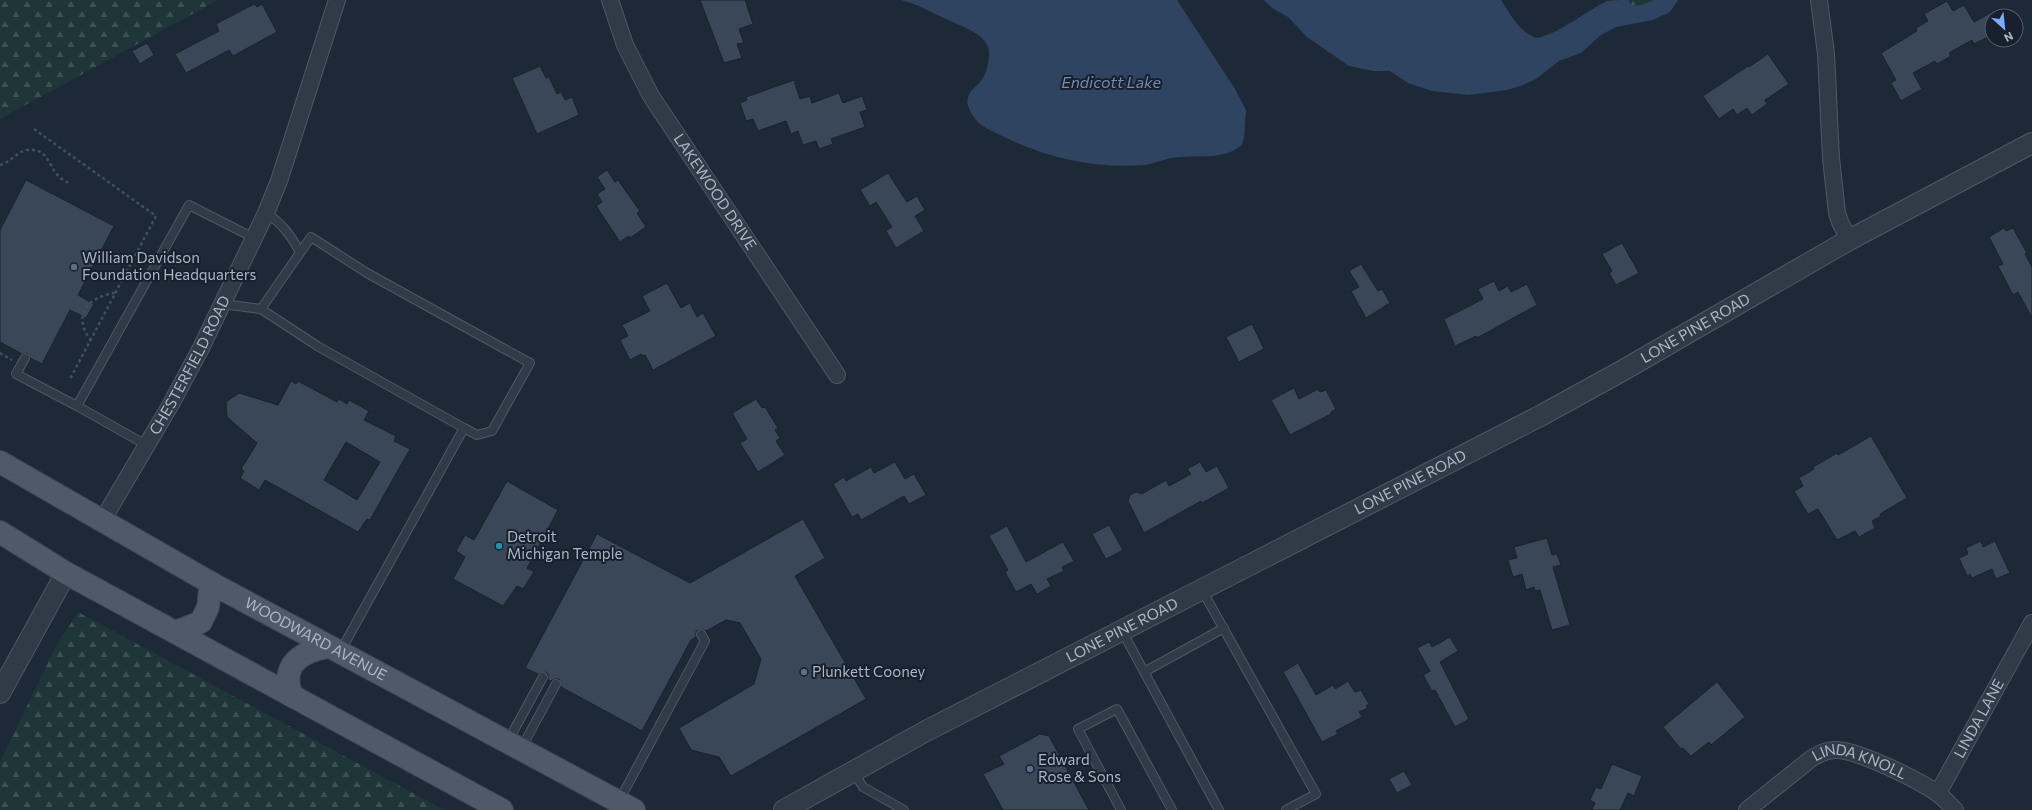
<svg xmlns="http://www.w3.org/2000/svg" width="2032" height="810" font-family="Commissioner,sans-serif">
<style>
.forest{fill:url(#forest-firs)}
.water{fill:#2f4460}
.building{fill:#394758;stroke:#19222e;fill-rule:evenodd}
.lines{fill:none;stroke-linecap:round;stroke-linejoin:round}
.service-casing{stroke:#4f5866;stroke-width:10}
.minor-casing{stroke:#4f5866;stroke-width:18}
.tertiary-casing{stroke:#4f5866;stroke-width:22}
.primary-casing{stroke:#3b4451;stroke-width:24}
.path{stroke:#3d5356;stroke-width:2.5;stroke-dasharray:3 3;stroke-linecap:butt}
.service{stroke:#313b47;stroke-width:8}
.minor{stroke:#313b47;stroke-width:16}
.tertiary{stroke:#313b47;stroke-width:20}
.primary{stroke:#4f5a68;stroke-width:22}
.service-dot{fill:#5c6f8a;stroke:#17202c;stroke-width:1.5}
.culture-dot{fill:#0f9aa8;stroke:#17202c;stroke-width:1.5}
.labels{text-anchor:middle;stroke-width:4;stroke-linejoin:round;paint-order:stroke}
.street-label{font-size:15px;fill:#abb5c5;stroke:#17202c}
.poi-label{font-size:15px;fill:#abb5c5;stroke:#17202c;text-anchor:start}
.water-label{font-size:16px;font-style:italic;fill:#708db0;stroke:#17202c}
</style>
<defs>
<pattern id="forest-firs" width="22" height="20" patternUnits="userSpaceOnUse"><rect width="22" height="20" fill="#1f3638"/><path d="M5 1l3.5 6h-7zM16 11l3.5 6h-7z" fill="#3d5153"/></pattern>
</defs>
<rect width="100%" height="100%" fill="#1d2937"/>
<!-- forest -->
<path class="forest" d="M 0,0 L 218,0 L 0,119 Z
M 1629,0 L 1654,0 L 1642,5 L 1631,6 Z
M 78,612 L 444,810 L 0,810 L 0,762 L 55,648 Z"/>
<!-- water -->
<path class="water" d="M 901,0 L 1177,0 L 1235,89 L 1246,110 L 1244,138 L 1242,145 C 1224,160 1201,155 1181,157 C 1168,157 1157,163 1145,165 C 1096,169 1048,158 1004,137 C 995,132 985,129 978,122 C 973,117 965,104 968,98 C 969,91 977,86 981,81 C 986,75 989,63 989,55 C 992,35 960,26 946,19 C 930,12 918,4 901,0 Z
M 1264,0 L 1501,0 C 1511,15 1520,34 1538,38 C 1564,31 1584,12 1607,1 C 1612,0 1622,0 1629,0 L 1631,6 L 1642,5 L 1654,0 L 1678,0 L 1670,12 L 1653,20 L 1616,27 L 1601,35 L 1581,53 L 1559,61 L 1536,79 L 1523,85 L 1507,90 L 1469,95 L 1432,91 L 1408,83 L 1390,71 L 1373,71 L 1349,66 L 1307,37 L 1288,17 L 1272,8 Z"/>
<!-- building -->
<path class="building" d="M 700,0 L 745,0 L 753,24 L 739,29 L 744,43 L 737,44 L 742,58 L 724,63 Z
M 1947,1 L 1953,11 L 1964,5 L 1974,22 L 1992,12 L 1992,35 L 1974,44 L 1972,40 L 1949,53 L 1951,56 L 1937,64 L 1935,61 L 1913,73 L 1922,89 L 1901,101 L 1891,83 L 1896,80 L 1881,53 L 1917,31 L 1916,28 L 1928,21 L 1924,14 Z
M 254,4 L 257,7 L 262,4 L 277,32 L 233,56 L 229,50 L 186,73 L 175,54 L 219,31 L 216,24 Z
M 147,43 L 154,55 L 140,64 L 132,51 Z
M 1768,54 L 1789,84 L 1765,100 L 1767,104 L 1752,115 L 1747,108 L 1737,115 L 1733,109 L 1719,119 L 1703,96 L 1748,66 L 1749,67 Z
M 540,66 L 546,78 L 549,77 L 557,94 L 561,92 L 565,100 L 572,97 L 579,115 L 537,134 L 512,78 Z
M 794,80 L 800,99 L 810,96 L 812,103 L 839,93 L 843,103 L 862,96 L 867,110 L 860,112 L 865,127 L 831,139 L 833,144 L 819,149 L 816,141 L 803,145 L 798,131 L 791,134 L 786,121 L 758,131 L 753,119 L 746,121 L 740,103 L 747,100 L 746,97 Z
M 607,170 L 615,182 L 618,180 L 640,211 L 637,213 L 646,227 L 630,238 L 629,236 L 620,242 L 596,206 L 602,202 L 597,194 L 605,189 L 597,177 Z
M 888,173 L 907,202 L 917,196 L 925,210 L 915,216 L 924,231 L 896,248 L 886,231 L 892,227 L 876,202 L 870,206 L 860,190 Z
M 26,180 L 114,226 L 78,295 L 94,304 L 86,318 L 70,310 L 42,364 L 30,358 L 27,353 L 22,354 L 0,342 L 0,230 Z
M 2004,228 L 2006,231 L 2013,228 L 2027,253 L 2025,254 L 2032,267 L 2032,318 L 2018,292 L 2013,295 L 1998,266 L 2003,264 L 1989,237 Z
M 1622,243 L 1639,273 L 1616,285 L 1609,273 L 1612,271 L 1602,254 Z
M 1361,264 L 1378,291 L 1382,289 L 1390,303 L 1366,318 L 1351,291 L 1359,287 L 1349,271 Z
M 1494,281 L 1499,291 L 1508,286 L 1511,292 L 1527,284 L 1537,305 L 1477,338 L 1476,336 L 1455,346 L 1444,319 L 1483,299 L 1478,289 Z
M 667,283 L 681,308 L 690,303 L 697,317 L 703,313 L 716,336 L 653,370 L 645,355 L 643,356 L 641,354 L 630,360 L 620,340 L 628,336 L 622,325 L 650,311 L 642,296 Z
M 1252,324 L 1264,349 L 1239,362 L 1226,337 Z
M 291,381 L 296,384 L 298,381 L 337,402 L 339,399 L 347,404 L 349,400 L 369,411 L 364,420 L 396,436 L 394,441 L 410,449 L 370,520 L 367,519 L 358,532 L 265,480 L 259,490 L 240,478 L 244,471 L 241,469 L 257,443 L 227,417 L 226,402 L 239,393 L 278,405 ZM 346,442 L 380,462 L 357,500 L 324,480 Z
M 1294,388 L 1299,399 L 1318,389 L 1320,392 L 1326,390 L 1336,409 L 1331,412 L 1331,414 L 1290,435 L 1271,400 Z
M 756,399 L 762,408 L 765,407 L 778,428 L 775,430 L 780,438 L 776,441 L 785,455 L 758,472 L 740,443 L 747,439 L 732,413 Z
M 1871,436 L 1907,498 L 1880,514 L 1881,516 L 1872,521 L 1875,528 L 1859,537 L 1855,531 L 1837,540 L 1818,509 L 1808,514 L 1794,491 L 1803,486 L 1799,478 L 1814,469 L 1813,467 L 1837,453 L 1838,455 Z
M 895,462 L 905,479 L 914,474 L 926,495 L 909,504 L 904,496 L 861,520 L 858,514 L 852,517 L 833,484 L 844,477 L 846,481 L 871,467 L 874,473 Z
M 1200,462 L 1206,472 L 1217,466 L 1229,488 L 1202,503 L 1201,501 L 1144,533 L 1128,501 L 1130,495 L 1136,492 L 1142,494 L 1166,480 L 1169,486 L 1191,474 L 1187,469 Z
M 507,481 L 558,510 L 527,568 L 534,572 L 523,589 L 517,586 L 503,606 L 453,579 L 465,557 L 456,551 L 465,535 L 474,540 Z
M 803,519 L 825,558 L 795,576 L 866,699 L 731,776 L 719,757 L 691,750 L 679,728 L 754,684 L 761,659 L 740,623 L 726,620 L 706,631 L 701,629 L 696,631 L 696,637 L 691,640 L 642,731 L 561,687 L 559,679 L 555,679 L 551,681 L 548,680 L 548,674 L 545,672 L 538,674 L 525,668 L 597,534 L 690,583 Z
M 1109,525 L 1123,550 L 1106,559 L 1092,534 Z
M 1007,526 L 1026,562 L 1063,542 L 1074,561 L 1062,567 L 1064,571 L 1047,579 L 1051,586 L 1037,594 L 1031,584 L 1016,592 L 1005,572 L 1008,570 L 989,536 Z
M 1547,538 L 1552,555 L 1557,554 L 1561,565 L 1553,567 L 1570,625 L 1552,630 L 1540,590 L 1535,591 L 1534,587 L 1526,590 L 1522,574 L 1513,577 L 1508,560 L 1517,558 L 1514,547 Z
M 1981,541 L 1983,547 L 1995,541 L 2010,573 L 1996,579 L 1992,569 L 1972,578 L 1970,574 L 1967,576 L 1959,558 L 1968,554 L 1966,548 Z
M 1450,637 L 1458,651 L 1440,662 L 1469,719 L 1455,727 L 1435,690 L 1432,691 L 1423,675 L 1430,671 L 1417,648 L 1429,642 L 1432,647 Z
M 1298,663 L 1316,695 L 1333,685 L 1335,689 L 1348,681 L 1355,692 L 1361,690 L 1369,704 L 1366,706 L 1368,708 L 1359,712 L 1362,717 L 1336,731 L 1338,734 L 1322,742 L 1283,672 Z
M 1717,682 L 1745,717 L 1711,745 L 1709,742 L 1691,756 L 1683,748 L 1681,749 L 1663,727 Z
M 1040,734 L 1049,736 L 1089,810 L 1003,810 L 983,774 L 1004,764 L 999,756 Z
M 1612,764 L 1642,776 L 1634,796 L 1628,793 L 1620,810 L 1592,810 L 1595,803 L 1590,800 L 1596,787 L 1601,789 Z
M 1404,771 L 1412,785 L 1397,793 L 1389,779 Z"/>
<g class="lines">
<!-- service casing -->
<g class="service-casing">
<path id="service" d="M 266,213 C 282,223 291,236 300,252
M 222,304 L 261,309 L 319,347 L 464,428
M 261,309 L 311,237 L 367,273 L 530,363 L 492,431 L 477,435 L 464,428 L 340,652
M 25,358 L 16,374 L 77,406
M 148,446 L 77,406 L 189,205 L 254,238
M 1202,590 L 1316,794 L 1286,810
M 1122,631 L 1219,810
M 1144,672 L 1224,628
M 508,741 L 543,677
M 521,749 L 556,684
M 853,771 L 863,787 L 904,810
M 619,801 L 705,641 L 701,634
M 1121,810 L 1078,729 L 1117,709 L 1172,810"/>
</g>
<!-- minor casing -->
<g class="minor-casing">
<g id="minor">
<path id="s1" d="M 610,0 L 625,45 L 651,96 L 837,375"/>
<path d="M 1819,0 L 1826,54 L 1831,158 L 1837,213 L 1840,222 L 1849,240"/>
<path id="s2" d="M 102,521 L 171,404 L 201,348 L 266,213 L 279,181 L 337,0"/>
<path id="s3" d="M 1938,793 L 2032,623"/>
<path id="s4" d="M 1747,810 L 1812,758 C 1819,754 1826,750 1835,750 C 1856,749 1918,780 1937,793 C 1943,797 1949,804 1955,810"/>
</g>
</g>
<!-- tertiary casing -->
<g class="tertiary-casing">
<g id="tertiary">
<path d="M 0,693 L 66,573"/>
<path id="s5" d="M 784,810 L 926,731 L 1540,416 L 1620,372 L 1849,240 L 2032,143"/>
</g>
</g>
<!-- primary casing -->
<g class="primary-casing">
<g id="primary">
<path id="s6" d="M 0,462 L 211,583 L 634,810"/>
<path d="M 0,532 L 66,573 L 502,810"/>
<path d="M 176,632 L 201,622 L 208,607 L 211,583"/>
<path d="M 292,696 C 280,665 300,652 328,647"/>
</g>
</g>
<!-- path -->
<path class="path" d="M 34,129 L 156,216 L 70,379
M 0,165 C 10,163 16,152 27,150 C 46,148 47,161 56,173 C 59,178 65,181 70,184
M 91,341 C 72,315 87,297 115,293
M 0,353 L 12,360"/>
<!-- service -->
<use href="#service" class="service"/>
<!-- minor -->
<use href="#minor" class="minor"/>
<!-- tertiary -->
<use href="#tertiary" class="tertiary"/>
<!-- primary -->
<use href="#primary" class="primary"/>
</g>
<!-- markers -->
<g class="service-dot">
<circle cx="74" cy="267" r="4"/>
<circle cx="804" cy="672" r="4"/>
<circle cx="1030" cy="769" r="4"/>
</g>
<circle class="culture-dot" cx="499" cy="546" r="4"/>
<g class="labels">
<!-- street labels -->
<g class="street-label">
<text dy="5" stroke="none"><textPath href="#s1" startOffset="220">LAKEWOOD DRIVE</textPath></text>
<text dy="5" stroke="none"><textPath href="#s5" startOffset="1031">LONE PINE ROAD</textPath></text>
<text dy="5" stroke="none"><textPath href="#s2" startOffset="179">CHESTERFIELD ROAD</textPath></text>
<text dy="5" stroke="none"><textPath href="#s5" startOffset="707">LONE PINE ROAD</textPath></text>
<text dy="5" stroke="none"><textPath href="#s5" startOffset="383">LONE PINE ROAD</textPath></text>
<text dy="5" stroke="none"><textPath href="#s6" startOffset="362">WOODWARD AVENUE</textPath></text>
<text dy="5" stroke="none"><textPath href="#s3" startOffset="85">LINDA LANE</textPath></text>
<text dy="5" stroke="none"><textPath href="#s4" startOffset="134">LINDA KNOLL</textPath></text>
</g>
<!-- poi labels -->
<g class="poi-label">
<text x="82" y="263">William Davidson<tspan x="82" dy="17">Foundation Headquarters</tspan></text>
<text x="507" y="542">Detroit<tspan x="507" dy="17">Michigan Temple</tspan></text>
<text x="812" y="677">Plunkett Cooney</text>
<text x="1038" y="765">Edward<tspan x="1038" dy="17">Rose &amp; Sons</tspan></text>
</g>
<!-- water labels -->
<g class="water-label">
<text x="1111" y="88">Endicott Lake</text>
</g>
</g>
<!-- north arrow -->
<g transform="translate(2004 28) rotate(153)"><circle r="19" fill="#17202c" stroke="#525c69"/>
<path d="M0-3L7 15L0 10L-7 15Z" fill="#75aeff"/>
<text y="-6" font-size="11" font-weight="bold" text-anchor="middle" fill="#abb5c5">N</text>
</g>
</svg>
